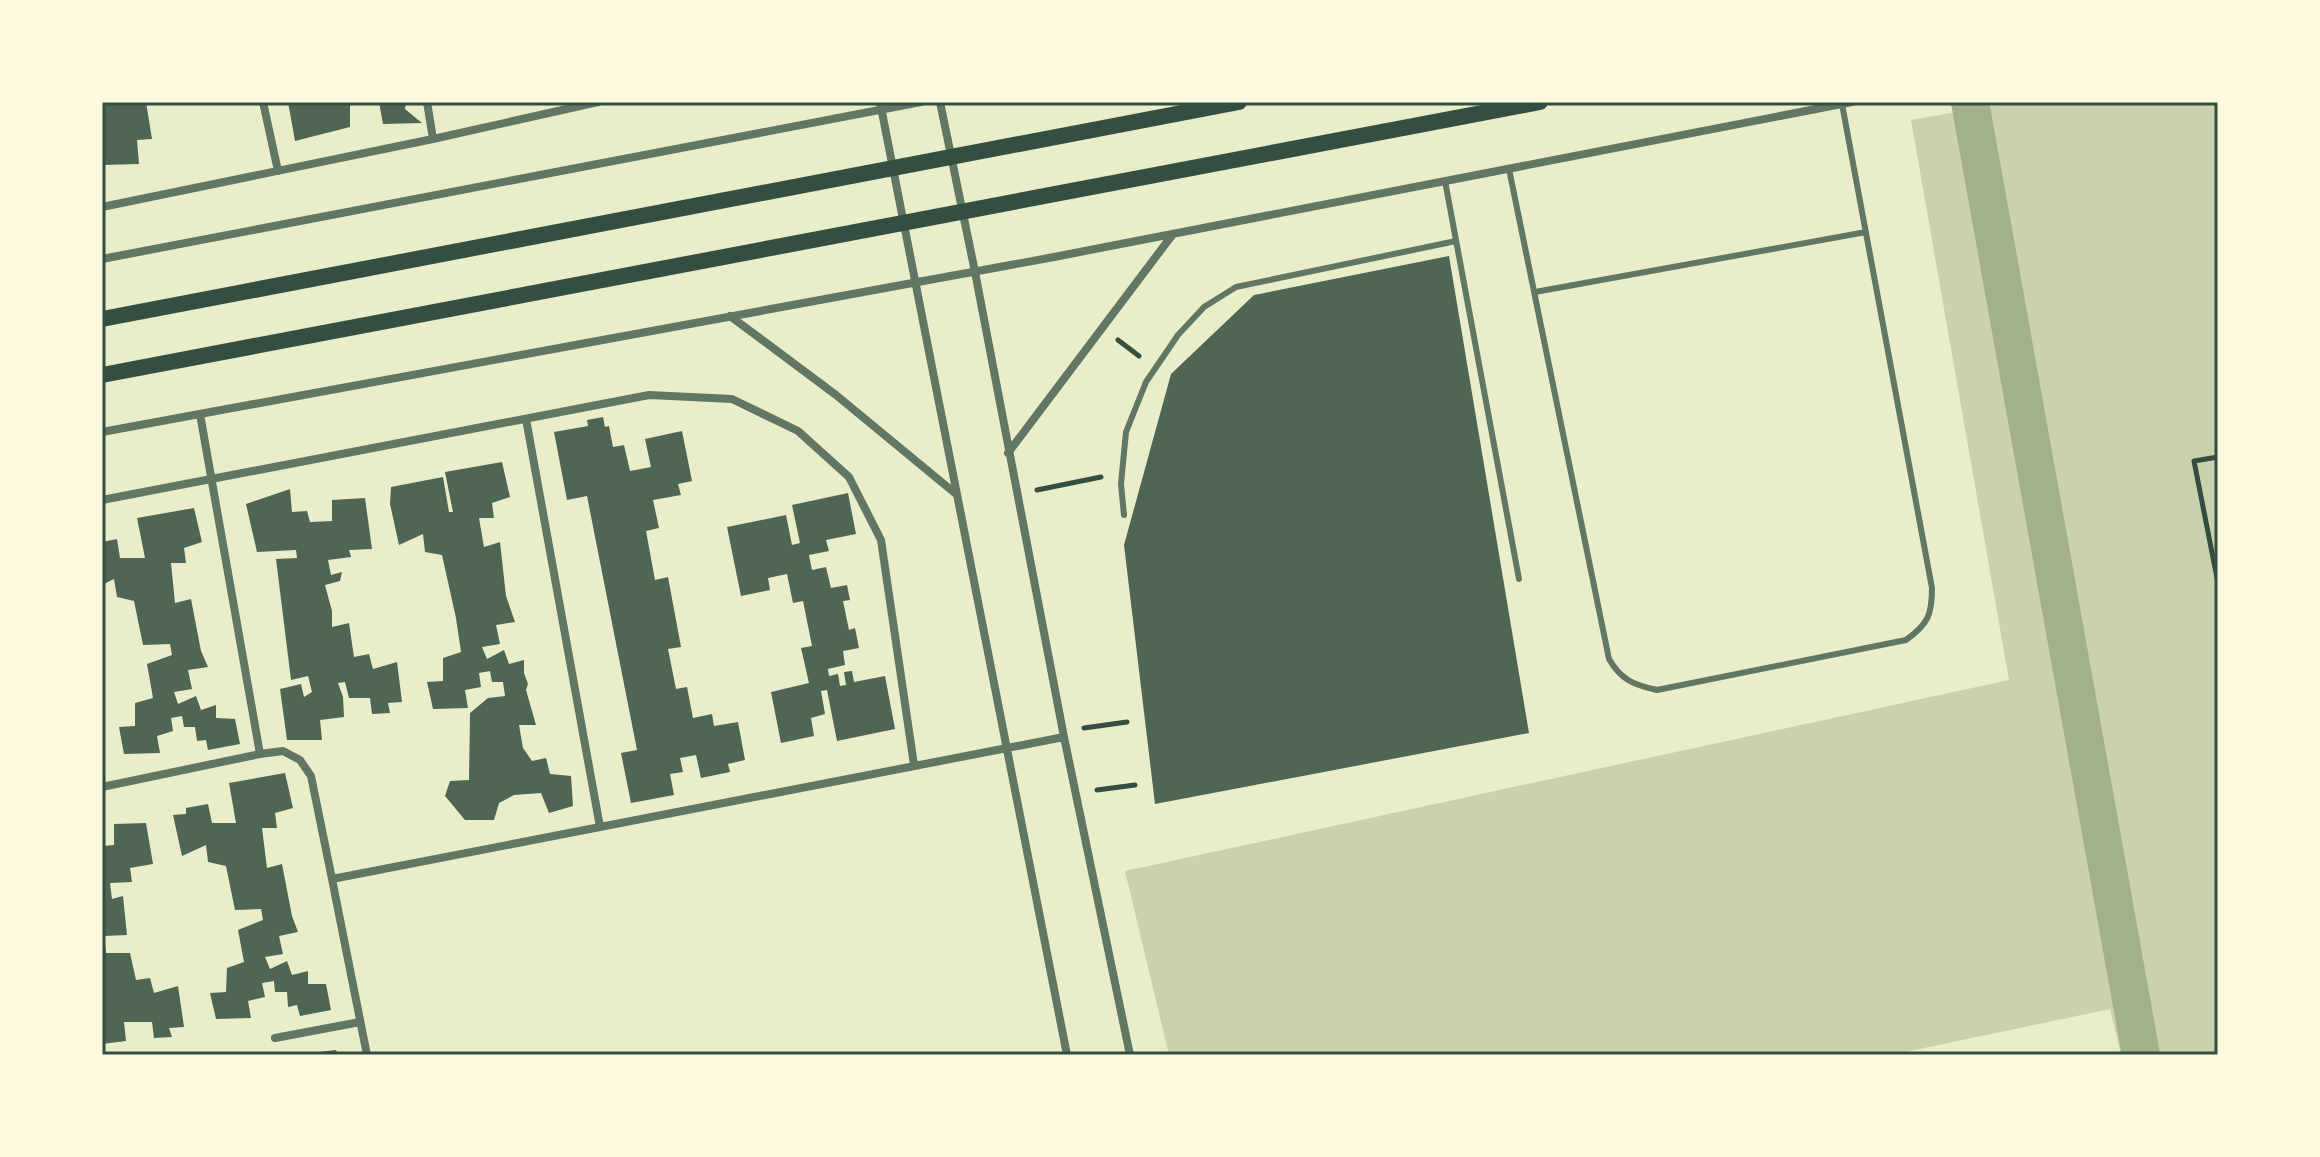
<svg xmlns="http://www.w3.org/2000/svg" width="2320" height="1157" font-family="'Public Sans',sans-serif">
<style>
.green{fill:#cad2ad}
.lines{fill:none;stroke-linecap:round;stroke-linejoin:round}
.canal{stroke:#a3b18a;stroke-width:38}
.building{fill:#4f6655}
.path{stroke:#344e41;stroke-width:5}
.service{stroke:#617663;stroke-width:6}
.minor{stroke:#617663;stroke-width:8}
.secondary{stroke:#344e41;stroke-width:16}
.neatline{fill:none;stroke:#344e41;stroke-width:3}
</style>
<rect width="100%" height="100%" fill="#e9edc9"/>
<!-- green -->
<path class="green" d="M 2014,102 L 2218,102 L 2218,1055 L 2121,1055 L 2110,1009 L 1891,1055 L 1169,1055 L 1125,871 L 2009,680 L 1911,120 Z"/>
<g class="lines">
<!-- canal -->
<path class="canal" d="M 1970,102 L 2141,1055"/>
</g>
<!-- building -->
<path class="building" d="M 102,102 L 146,102 L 152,139 L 137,140 L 139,164 L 102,165 Z
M 288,102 L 365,102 L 365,105 L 350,105 L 350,127 L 295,141 Z
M 379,102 L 406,102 L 405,109 L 422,123 L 383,124 Z
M 1449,256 L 1529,733 L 1155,804 L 1124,545 L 1171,374 L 1254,295 Z
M 603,417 L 605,427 L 609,426 L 613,447 L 624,445 L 630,471 L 651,467 L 645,439 L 682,431 L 692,481 L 678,484 L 681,495 L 653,500 L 659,528 L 646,531 L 655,580 L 668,577 L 681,647 L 668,649 L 676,689 L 687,687 L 693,718 L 712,714 L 714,726 L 738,722 L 745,760 L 728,764 L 730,772 L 701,778 L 696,755 L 680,758 L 683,772 L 670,774 L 674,795 L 631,803 L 621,753 L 637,750 L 587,496 L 567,500 L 554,432 L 588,426 L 587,420 Z
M 502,462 L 510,497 L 492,503 L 494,518 L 479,518 L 484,547 L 500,542 L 506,596 L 515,622 L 496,625 L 500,644 L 482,647 L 487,659 L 504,650 L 509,664 L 524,660 L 524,673 L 528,684 L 526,690 L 536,725 L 519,725 L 523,748 L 532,761 L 546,758 L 550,774 L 571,776 L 573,806 L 549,813 L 541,793 L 514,795 L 499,803 L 494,820 L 465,820 L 445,796 L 450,781 L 469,780 L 470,713 L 488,698 L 505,696 L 503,682 L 492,682 L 490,671 L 479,673 L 481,687 L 465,690 L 468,708 L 433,709 L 427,682 L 443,681 L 443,658 L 461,652 L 456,618 L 442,555 L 425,552 L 423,534 L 399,545 L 390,504 L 391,487 L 443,477 L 449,512 L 453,512 L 445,472 Z
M 290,489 L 292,512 L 307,511 L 310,522 L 332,521 L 332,500 L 365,498 L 372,549 L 349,550 L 351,557 L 328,560 L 331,575 L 342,572 L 340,581 L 325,585 L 332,611 L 332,627 L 349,623 L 354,657 L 369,654 L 373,669 L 397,662 L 402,702 L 388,703 L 390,713 L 372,714 L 370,698 L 349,698 L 345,682 L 338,683 L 343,697 L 344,717 L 320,720 L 322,740 L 287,740 L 280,689 L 301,684 L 304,697 L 312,692 L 308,676 L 291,680 L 276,559 L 297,558 L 296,550 L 257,552 L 246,504 Z
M 848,493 L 856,534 L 826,540 L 829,551 L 809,555 L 812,570 L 826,567 L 831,588 L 847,585 L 850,600 L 843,601 L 849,630 L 855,628 L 859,648 L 843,651 L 845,665 L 828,669 L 829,676 L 838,674 L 840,686 L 846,685 L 844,672 L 852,671 L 854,682 L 885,676 L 895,729 L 837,741 L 827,690 L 821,691 L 825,714 L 811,718 L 814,736 L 781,743 L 771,692 L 809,683 L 801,648 L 812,646 L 803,601 L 793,603 L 787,574 L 768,578 L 770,590 L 741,596 L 727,527 L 786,515 L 792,545 L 800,543 L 792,505 Z
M 194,508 L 202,542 L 184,548 L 186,563 L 171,563 L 175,603 L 191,599 L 201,651 L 208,667 L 188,670 L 192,689 L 174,692 L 178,704 L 196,696 L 201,710 L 216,705 L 216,718 L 235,719 L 240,744 L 208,750 L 206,740 L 197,741 L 195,727 L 184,727 L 182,716 L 171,718 L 173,731 L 157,736 L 160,753 L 124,754 L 119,727 L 135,726 L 135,703 L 153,698 L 147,664 L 172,655 L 170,644 L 143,645 L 134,601 L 117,597 L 114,579 L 102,585 L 102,542 L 117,539 L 120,558 L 145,558 L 137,518 Z
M 285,773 L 293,808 L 275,813 L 277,828 L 262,828 L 267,868 L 282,864 L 292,916 L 298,932 L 279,936 L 283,954 L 265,957 L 270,969 L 287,961 L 292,975 L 308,971 L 308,984 L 326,984 L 331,1010 L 300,1016 L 297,1005 L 288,1007 L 287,992 L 275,992 L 274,981 L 262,983 L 265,997 L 248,1001 L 251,1018 L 216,1019 L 210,993 L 226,992 L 227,968 L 244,962 L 238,930 L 263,920 L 261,909 L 235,910 L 226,866 L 208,862 L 206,845 L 182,856 L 173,815 L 186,814 L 186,808 L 208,804 L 212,823 L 236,823 L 229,783 Z
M 146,823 L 153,864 L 130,868 L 132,882 L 110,883 L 112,899 L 123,896 L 127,935 L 104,936 L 106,953 L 130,953 L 136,980 L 150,978 L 154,993 L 178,986 L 184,1027 L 169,1028 L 172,1037 L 154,1038 L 152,1022 L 124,1022 L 126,1041 L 102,1044 L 102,846 L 114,845 L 114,824 Z
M 336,1050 L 338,1055 L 310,1055 L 310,1053 Z"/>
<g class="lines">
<!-- path -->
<path class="path" d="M 1118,340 L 1139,356
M 2218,457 L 2194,461 L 2218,583
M 1037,490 L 1101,477
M 1084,728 L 1127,722
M 1097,790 L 1135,785"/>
<!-- service -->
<path class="service" d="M 1509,169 L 1609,659 C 1621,680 1634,685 1657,690 L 1906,640 C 1928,624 1932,615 1932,588 L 1842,104
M 1445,181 L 1519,579
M 1535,292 L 1866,232
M 1124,515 L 1121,484 L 1126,432 L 1146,382 L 1178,335 L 1204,307 L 1236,287 L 1456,241"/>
<!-- minor -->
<path class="minor" d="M 263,102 L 278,171
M 427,102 L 433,139
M 880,102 L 1067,1055
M 940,102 L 975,272 L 1064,737 L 1130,1055
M 102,207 L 433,139 L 598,102
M 102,259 L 921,102
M 730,316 L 836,395 L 956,494
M 200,414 L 260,754 L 283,751 L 300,760 L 311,776 L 332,879
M 526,419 L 600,827
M 102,432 L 1054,257 L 1852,102
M 1008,453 L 1173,234
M 102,500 L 649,395 L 732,399 L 798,431 L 849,477 L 881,540 L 914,765
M 102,787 L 260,754
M 275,1038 L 360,1022
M 367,1055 L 332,879 L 1064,737"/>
<!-- secondary -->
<path class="secondary" d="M 102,319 L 1239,102
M 102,375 L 1540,102"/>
</g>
<!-- border -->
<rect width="2320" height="1157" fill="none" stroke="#fefae0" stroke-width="208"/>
<rect x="104" y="104" width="2112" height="949" class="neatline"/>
</svg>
